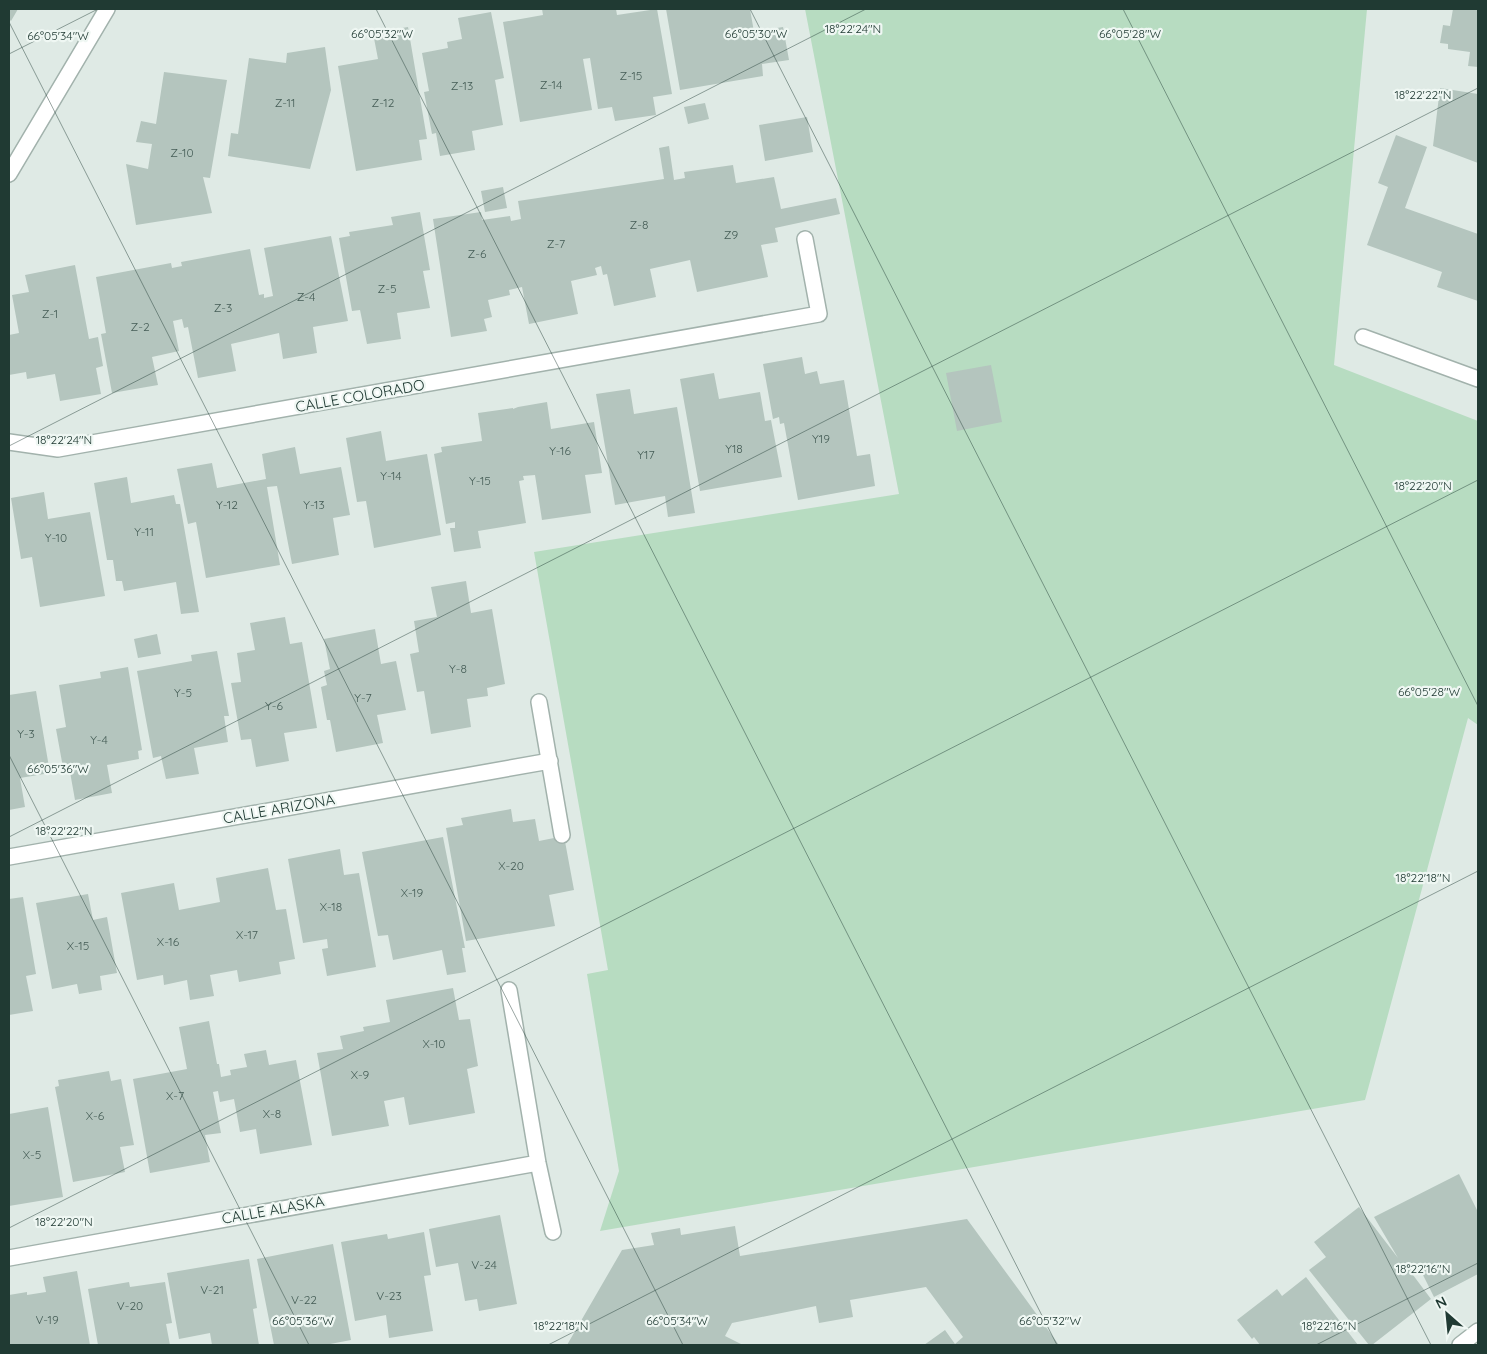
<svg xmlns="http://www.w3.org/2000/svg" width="1487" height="1354" font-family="Quicksand,sans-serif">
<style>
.green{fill:#b7dcc1}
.building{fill:#b4c5be}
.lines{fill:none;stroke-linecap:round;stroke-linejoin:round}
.street-casing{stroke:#a2b2ac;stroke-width:18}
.street{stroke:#fff;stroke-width:15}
.ticks{fill:none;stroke:#203a33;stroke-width:1;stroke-opacity:0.45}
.labels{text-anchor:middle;stroke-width:4.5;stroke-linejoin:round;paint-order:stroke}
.number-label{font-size:12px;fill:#455d56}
.street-label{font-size:15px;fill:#203a33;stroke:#eff7f3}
.ticks-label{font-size:12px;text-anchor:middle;fill:#203a33;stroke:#eff7f3;stroke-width:4.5;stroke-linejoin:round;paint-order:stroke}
</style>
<rect width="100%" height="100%" fill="#dfeae5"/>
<!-- green -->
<path class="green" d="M 805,9 L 1367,9 L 1334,365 L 1478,421 L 1478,725 L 1468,718 L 1365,1100 L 600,1231 L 619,1171 L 587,974 L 608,970 L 534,552 L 899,494 Z"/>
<!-- building -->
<path class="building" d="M 9,9 L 18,9 L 11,21 L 9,19 Z
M 542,9 L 616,9 L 617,15 L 657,9 L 672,94 L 653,97 L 656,115 L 615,121 L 612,107 L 598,109 L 590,58 L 583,59 L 592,110 L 520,122 L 503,22 L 543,15 Z
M 666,9 L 750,9 L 754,32 L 783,27 L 789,60 L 762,64 L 763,76 L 680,90 Z
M 1453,9 L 1478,9 L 1478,67 L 1468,66 L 1470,52 L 1448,49 L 1448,44 L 1440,43 L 1443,25 L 1450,26 Z
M 491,12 L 504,78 L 495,80 L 503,125 L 472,131 L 475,150 L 440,156 L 436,133 L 432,134 L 424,92 L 429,91 L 422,53 L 448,48 L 447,42 L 462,39 L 458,18 Z
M 408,27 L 427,139 L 419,140 L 422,160 L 356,171 L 338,66 L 378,59 L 373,33 Z
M 325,47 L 331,90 L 310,169 L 228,156 L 231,133 L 238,134 L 249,58 L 286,63 L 287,53 Z
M 164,72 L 227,80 L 210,178 L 203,177 L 212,213 L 136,225 L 126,164 L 148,169 L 152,144 L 136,142 L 141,121 L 156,124 Z
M 1440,88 L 1478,94 L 1478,163 L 1433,146 Z
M 705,103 L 709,119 L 688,124 L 684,107 Z
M 807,117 L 813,152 L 765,161 L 759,125 Z
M 1396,135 L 1427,147 L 1405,208 L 1478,234 L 1478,301 L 1437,287 L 1442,272 L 1367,245 L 1388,187 L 1378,183 Z
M 669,146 L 674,180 L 685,178 L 684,172 L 733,165 L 736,183 L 774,177 L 781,209 L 836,198 L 840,214 L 775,228 L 778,242 L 761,245 L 768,277 L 697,292 L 690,260 L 650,269 L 656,297 L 614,306 L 607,274 L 603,275 L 601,266 L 595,268 L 597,275 L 571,281 L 578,314 L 529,324 L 522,287 L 509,290 L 510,295 L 488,300 L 492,317 L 484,319 L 487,331 L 451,337 L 433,219 L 481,212 L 482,220 L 510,216 L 511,221 L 521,219 L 518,201 L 664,179 L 659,148 Z
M 503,187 L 507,208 L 485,212 L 481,191 Z
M 420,212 L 430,270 L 423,271 L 430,308 L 397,313 L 401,339 L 367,344 L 360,310 L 352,311 L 339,238 L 350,236 L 349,232 L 393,225 L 391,217 Z
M 331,236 L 348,321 L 313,327 L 317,353 L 283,359 L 279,333 L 231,344 L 236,371 L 198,378 L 188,327 L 184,328 L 182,319 L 173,321 L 179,351 L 152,357 L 158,385 L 112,393 L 101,334 L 106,333 L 96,277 L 171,263 L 172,268 L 182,266 L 181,262 L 250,249 L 259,295 L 264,294 L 264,298 L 273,296 L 264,248 Z
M 75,265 L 89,339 L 98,337 L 103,366 L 96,368 L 101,394 L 60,401 L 55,374 L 27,379 L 26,372 L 9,375 L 9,335 L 19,333 L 12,295 L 29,292 L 25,275 Z
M 802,357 L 805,374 L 817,371 L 820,384 L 844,380 L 857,456 L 870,454 L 875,486 L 798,500 L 784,423 L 780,424 L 779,417 L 773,419 L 763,364 Z
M 991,365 L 1002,422 L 957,431 L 946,373 Z
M 714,373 L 719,399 L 760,392 L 765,421 L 771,420 L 782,477 L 700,491 L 680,379 Z
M 630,389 L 634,414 L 677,407 L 695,513 L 668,517 L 665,496 L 615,505 L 596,394 Z
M 547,402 L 551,429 L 594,422 L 602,473 L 585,475 L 591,513 L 542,520 L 535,475 L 523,476 L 524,480 L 519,481 L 526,523 L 478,531 L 481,548 L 454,552 L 450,528 L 455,528 L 455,522 L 446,524 L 434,454 L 442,452 L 441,447 L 482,441 L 478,413 L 513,408 L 513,409 L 518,407 Z
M 381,431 L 386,461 L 427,454 L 441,535 L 374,548 L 366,501 L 357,502 L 346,438 Z
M 295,447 L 300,474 L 341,467 L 350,515 L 333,518 L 339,555 L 292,564 L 277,486 L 267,487 L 280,565 L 206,578 L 196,522 L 188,524 L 177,469 L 212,463 L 217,488 L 266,479 L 262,454 Z
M 127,477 L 131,503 L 174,495 L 176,504 L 180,504 L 199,612 L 181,614 L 176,582 L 124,591 L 122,581 L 116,581 L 113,560 L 107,560 L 94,483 Z
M 44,492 L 48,519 L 90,512 L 105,596 L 40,607 L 32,557 L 21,559 L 11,498 Z
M 466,581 L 471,613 L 492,609 L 505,684 L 487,688 L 488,696 L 467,699 L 471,727 L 431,734 L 424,691 L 417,692 L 410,654 L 419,652 L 414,621 L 437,617 L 431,587 Z
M 285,617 L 290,644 L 302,642 L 317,728 L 284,733 L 289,761 L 256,767 L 251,739 L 241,740 L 231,683 L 241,682 L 237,653 L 255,650 L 250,623 Z
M 375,629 L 381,664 L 396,661 L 406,710 L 377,715 L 383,743 L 336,752 L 330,720 L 327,720 L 321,687 L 327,685 L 324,671 L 330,669 L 324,639 Z
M 157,634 L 161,654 L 138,658 L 134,639 Z
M 217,651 L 229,716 L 224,716 L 228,742 L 194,748 L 199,774 L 166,779 L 161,756 L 153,758 L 137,671 L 192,661 L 191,655 Z
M 128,667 L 142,750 L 138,751 L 139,759 L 107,765 L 112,793 L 75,800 L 70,772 L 64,773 L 56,729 L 66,727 L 59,685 L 101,678 L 100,672 Z
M 36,691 L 50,773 L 20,778 L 25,807 L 9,810 L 9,695 Z
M 511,809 L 513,822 L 535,819 L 539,841 L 564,836 L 574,890 L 549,895 L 555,926 L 466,941 L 446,828 L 463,825 L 461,818 Z
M 443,837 L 465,948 L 462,948 L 466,972 L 447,975 L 442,950 L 393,960 L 388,935 L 378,936 L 362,852 Z
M 340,849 L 344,875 L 359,873 L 376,967 L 327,976 L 322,949 L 328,948 L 327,939 L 303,943 L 288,859 Z
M 268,868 L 276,910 L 286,909 L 295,959 L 279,962 L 281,974 L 239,982 L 237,970 L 210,975 L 214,996 L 190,1000 L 187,980 L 164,985 L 163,975 L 137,980 L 121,893 L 174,883 L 179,910 L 220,902 L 216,878 Z
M 88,894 L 93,920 L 107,917 L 117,973 L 100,976 L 102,990 L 79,994 L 77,984 L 52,989 L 36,903 Z
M 23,897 L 36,974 L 26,976 L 33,1011 L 9,1015 L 9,899 Z
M 453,988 L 459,1020 L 470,1019 L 478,1066 L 467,1069 L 475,1113 L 409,1125 L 404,1097 L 384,1101 L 389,1126 L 332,1136 L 317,1053 L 343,1049 L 340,1036 L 364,1031 L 363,1027 L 390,1022 L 386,1000 Z
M 209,1021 L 217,1064 L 219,1064 L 221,1077 L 231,1075 L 230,1070 L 247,1067 L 244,1054 L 266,1050 L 269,1065 L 296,1060 L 312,1145 L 260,1154 L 256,1129 L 240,1132 L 234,1099 L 220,1102 L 218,1091 L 213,1092 L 221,1133 L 205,1135 L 210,1162 L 150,1173 L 133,1079 L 187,1069 L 179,1027 Z
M 109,1071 L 111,1081 L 121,1079 L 134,1145 L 120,1147 L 125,1172 L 73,1182 L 55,1087 L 59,1086 L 58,1080 Z
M 48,1107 L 63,1197 L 9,1206 L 9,1114 Z
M 1459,1174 L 1478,1212 L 1478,1274 L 1434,1297 L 1421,1271 L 1413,1275 L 1431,1299 L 1372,1345 L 1369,1345 L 1309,1270 L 1326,1257 L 1314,1242 L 1359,1207 L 1398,1258 L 1374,1217 Z
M 500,1215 L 517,1304 L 479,1311 L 477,1299 L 465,1301 L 458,1263 L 436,1267 L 429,1229 Z
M 967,1219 L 1059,1345 L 924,1345 L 945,1330 L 955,1344 L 963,1337 L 926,1287 L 850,1300 L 853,1317 L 819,1323 L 816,1306 L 732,1323 L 725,1336 L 743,1345 L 567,1345 L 622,1250 L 654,1245 L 651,1233 L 680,1228 L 681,1235 L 735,1226 L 740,1256 Z
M 424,1232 L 431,1275 L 424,1276 L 433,1331 L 389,1338 L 386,1315 L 355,1321 L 341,1242 L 387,1234 L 388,1239 Z
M 333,1244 L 351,1340 L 325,1345 L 274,1345 L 257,1259 Z
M 249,1259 L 257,1308 L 253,1309 L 259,1345 L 212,1345 L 210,1333 L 179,1339 L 167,1273 Z
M 77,1271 L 90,1345 L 9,1345 L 9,1295 L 27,1292 L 27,1295 L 46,1292 L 43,1277 Z
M 1306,1277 L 1358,1345 L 1260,1345 L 1254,1337 L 1252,1339 L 1237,1320 L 1277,1289 L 1282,1296 Z
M 129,1282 L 130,1287 L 165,1282 L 172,1323 L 166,1324 L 170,1345 L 98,1345 L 88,1289 Z"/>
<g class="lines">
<!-- street casing -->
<g class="street-casing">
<path id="street" d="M 9,174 L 107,9
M 1363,337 L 1478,379
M 9,442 L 58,449 L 819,314 L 805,239
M 539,702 L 562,835
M 9,857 L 550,761
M 509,990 L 538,1163 L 553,1232
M 9,1258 L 538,1163
M 1460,1345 L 1478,1331"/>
</g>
<!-- street -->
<use href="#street" class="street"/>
</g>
<!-- ticks -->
<path class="ticks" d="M 376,9 L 1057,1345M 750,9 L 1431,1345M 1123,9 L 1478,706M 9,22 L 683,1345M 9,54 L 98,9M 9,446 L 866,9M 9,755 L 309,1345M 9,837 L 1478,88M 9,1228 L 1478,480M 548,1345 L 1478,871M 1316,1345 L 1478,1263"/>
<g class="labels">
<!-- number labels -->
<g class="number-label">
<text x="631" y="80">Z-15</text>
<text x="551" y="89">Z-14</text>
<text x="462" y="90">Z-13</text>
<text x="285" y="107">Z-11</text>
<text x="383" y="107">Z-12</text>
<text x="182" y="157">Z-10</text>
<text x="639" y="229">Z-8</text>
<text x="731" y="239">Z9</text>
<text x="556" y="248">Z-7</text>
<text x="477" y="258">Z-6</text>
<text x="387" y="293">Z-5</text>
<text x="306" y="301">Z-4</text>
<text x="223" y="312">Z-3</text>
<text x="50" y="318">Z-1</text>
<text x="140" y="331">Z-2</text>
<text x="821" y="443">Y19</text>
<text x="734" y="453">Y18</text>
<text x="560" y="455">Y-16</text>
<text x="646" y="459">Y17</text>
<text x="391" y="480">Y-14</text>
<text x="480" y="485">Y-15</text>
<text x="227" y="509">Y-12</text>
<text x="314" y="509">Y-13</text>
<text x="144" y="536">Y-11</text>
<text x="56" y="542">Y-10</text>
<text x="458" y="673">Y-8</text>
<text x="183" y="697">Y-5</text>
<text x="363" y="702">Y-7</text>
<text x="274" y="710">Y-6</text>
<text x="26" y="738">Y-3</text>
<text x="99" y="744">Y-4</text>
<text x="511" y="870">X-20</text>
<text x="412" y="897">X-19</text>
<text x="331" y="911">X-18</text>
<text x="247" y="939">X-17</text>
<text x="168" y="946">X-16</text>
<text x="78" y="950">X-15</text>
<text x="434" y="1048">X-10</text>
<text x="360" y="1079">X-9</text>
<text x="175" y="1100">X-7</text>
<text x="272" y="1118">X-8</text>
<text x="95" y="1120">X-6</text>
<text x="32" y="1159">X-5</text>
<text x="484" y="1269">V-24</text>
<text x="212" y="1294">V-21</text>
<text x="389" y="1300">V-23</text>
<text x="304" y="1304">V-22</text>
<text x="130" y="1310">V-20</text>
<text x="47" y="1324">V-19</text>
</g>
<!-- street labels -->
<g class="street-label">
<text transform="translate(360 396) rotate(-10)" y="5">CALLE COLORADO</text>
<text transform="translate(279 809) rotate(-10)" y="5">CALLE ARIZONA</text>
<text transform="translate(273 1210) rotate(-10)" y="5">CALLE ALASKA</text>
</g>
</g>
<g class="ticks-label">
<text x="853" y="33">18°22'24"N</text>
<text x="382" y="38">66°05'32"W</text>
<text x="756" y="38">66°05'30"W</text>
<text x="1130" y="38">66°05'28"W</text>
<text x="58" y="40">66°05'34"W</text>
<text x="1423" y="99">18°22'22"N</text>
<text x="64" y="444">18°22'24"N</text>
<text x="1423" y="490">18°22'20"N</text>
<text x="1429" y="696">66°05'28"W</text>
<text x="58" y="773">66°05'36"W</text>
<text x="64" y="835">18°22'22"N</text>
<text x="1423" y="882">18°22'18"N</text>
<text x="64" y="1226">18°22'20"N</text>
<text x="1423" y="1273">18°22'16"N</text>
<text x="303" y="1325">66°05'36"W</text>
<text x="677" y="1325">66°05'34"W</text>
<text x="1050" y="1325">66°05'32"W</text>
<text x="561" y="1330">18°22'18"N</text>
<text x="1329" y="1330">18°22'16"N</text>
</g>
<!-- border -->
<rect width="1487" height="1354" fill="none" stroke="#203a33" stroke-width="20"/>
<!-- north arrow -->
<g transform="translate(1447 1314) rotate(333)" stroke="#eff7f3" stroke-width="4" paint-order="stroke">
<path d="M0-4L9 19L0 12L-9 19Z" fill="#203a33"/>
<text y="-8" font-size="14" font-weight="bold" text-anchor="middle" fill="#203a33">N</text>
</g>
</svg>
